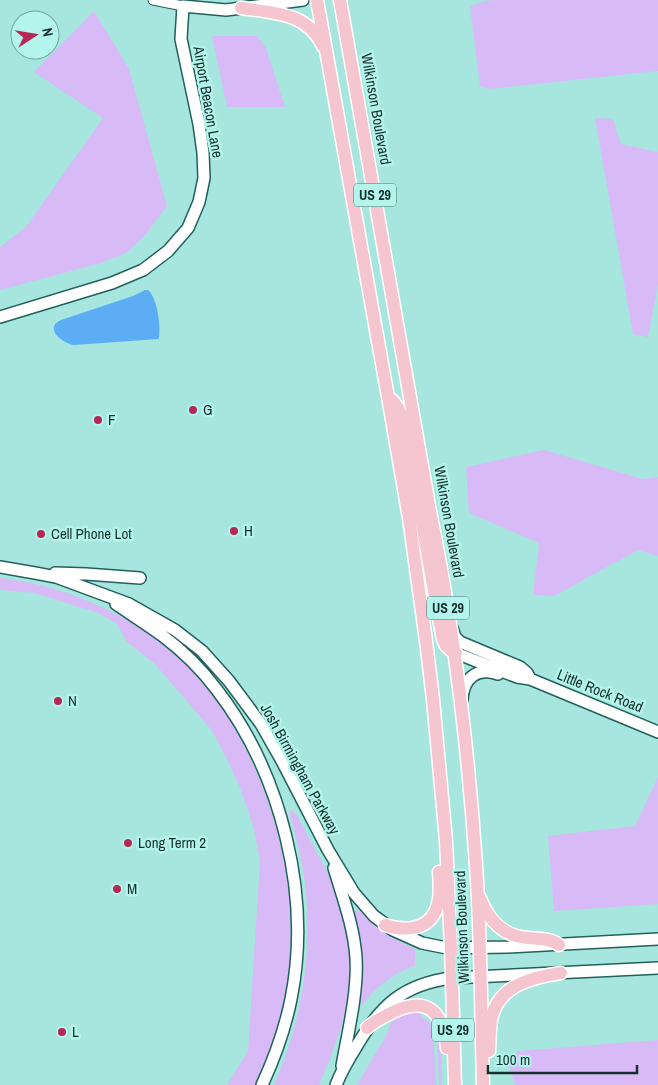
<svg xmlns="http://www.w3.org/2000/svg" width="658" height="1085" font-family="'Archivo Narrow',sans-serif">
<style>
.green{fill:#d8baf7}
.water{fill:#5cadf4}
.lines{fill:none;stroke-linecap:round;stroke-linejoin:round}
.street-casing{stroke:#20615b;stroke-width:11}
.secondary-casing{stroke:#20615b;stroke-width:14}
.primary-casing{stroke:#fff;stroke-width:15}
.street{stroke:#fff;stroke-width:9}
.secondary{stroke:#fff;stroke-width:11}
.primary{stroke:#f5c6cf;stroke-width:12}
.poi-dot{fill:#b62756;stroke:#b3f4ec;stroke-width:2}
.labels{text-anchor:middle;stroke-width:5;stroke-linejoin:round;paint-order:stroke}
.shield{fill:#b3f4ec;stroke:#456b66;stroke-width:1}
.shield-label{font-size:14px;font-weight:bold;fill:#16302d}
.street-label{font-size:15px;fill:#16302d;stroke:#b3f4ec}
.poi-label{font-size:15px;fill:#16302d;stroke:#b3f4ec;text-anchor:start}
</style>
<rect width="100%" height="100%" fill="#a6e6df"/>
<!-- green -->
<path class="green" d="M 495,0 L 658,0 L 658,71 L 490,89 L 480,86 L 470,7 L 484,1 Z
M 94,11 L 129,69 L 167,206 L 146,234 L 126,253 L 101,263 L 0,290 L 0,247 L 26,227 L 103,118 L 34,72 Z
M 212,36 L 257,36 L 266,48 L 285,107 L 227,107 Z
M 595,118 L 613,119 L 621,144 L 658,152 L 658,284 L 648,337 L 633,334 Z
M 544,450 L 643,479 L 658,477 L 658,556 L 638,550 L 554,596 L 533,595 L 539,543 L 469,513 L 466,467 Z
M 0,578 C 64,584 144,620 188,666 C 215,694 235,725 251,760 C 299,862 307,982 256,1085 L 227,1085 L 248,1051 L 260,861 L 253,825 L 240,788 L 230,765 L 214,734 L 209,727 L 155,664 L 127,642 L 116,623 L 94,611 L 82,608 L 35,593 L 0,590 Z
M 658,777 L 658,904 L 554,911 L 548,836 L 635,826 Z
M 292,810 L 297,815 C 309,839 323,862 334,886 C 338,897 341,908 344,919 C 346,928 349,937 350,945 C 356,995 338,1040 319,1085 L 274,1085 C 302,1021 313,953 305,883 C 302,860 296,838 290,816 L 290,811 Z
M 356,910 L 360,911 C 376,930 393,939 415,949 L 415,966 C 398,971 385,981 372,993 C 368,998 364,1004 359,1007 L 358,1006 L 359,938 L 354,913 Z
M 423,1011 L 421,1017 L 428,1021 L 433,1029 L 436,1085 L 357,1085 L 386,1036 L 390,1025 L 394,1018 L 402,1012 Z
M 429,1015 C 445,1029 441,1065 442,1085 L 439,1085 L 437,1035 L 433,1023 L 427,1017 Z
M 658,1040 L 658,1085 L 515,1085 L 508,1062 L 518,1051 Z"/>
<!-- water -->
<path class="water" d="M 145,290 L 148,290 C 157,297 161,326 159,338 L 158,339 L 74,345 C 63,344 43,328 61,320 L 133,296 Z"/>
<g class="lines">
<!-- street casing -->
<g class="street-casing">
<path id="street" d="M 153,0 L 183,6"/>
</g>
<!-- secondary casing -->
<g class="secondary-casing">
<path id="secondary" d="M 0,317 L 112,283 L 143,270 L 168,251 L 188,228 L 199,202 L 204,178 L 203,153 L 199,124 L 181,39 L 183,6 L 226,10 L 303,0
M 0,567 L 35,573 L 56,577 L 129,604 L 175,630 L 202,651 L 229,681 L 261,724 L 282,761 L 328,850 L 354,893 L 374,916 L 393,930 L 422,943 L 447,948 L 508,947 L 658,939
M 55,573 L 86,574 L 140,578
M 116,604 C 132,615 148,625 163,636 C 183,651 202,670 217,690 C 281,773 312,895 291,999 C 285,1029 275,1057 262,1085
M 452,628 L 455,637 L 460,642 L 520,667 L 527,673 L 530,679
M 456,653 L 517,677 L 530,679 L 658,732
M 462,700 C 463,678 477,667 498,674
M 334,868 C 343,898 354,927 356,958 C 358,992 348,1032 342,1066
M 336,1085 C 341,1072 348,1060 356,1047 C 380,1006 403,984 452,978 L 658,968"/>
</g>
<!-- primary casing -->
<g class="primary-casing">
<path id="primary" d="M 317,0 L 388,397 L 409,518 L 426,641 L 433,699 L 446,841 L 451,948 L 455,1085
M 340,0 L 430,511 C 454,628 468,746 476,865 C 481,938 481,1012 483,1085
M 241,8 C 274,13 307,12 323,46
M 388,397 C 398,404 401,413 404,424 L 442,635 C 444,644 447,649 456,653
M 480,898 C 488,920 504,937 529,938 C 539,939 551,938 559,945
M 385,925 C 402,931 426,931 435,912 C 441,900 440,885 439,872
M 367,1028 C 374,1021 383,1017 391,1013 C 427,995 443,1011 447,1048
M 489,1051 C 490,1040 489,1027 492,1016 C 500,985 533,977 561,973"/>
</g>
<!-- street -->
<use href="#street" class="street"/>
<!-- secondary -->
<use href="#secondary" class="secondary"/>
<!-- primary -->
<use href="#primary" class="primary"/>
</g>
<!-- markers -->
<g class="poi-dot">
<circle cx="193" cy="410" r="5"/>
<circle cx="98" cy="420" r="5"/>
<circle cx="234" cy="531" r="5"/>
<circle cx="41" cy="534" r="5"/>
<circle cx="58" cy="701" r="5"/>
<circle cx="128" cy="843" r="5"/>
<circle cx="117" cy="889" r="5"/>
<circle cx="62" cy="1032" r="5"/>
</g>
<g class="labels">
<!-- shield labels -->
<g class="shield">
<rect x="354" y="183.5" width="42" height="23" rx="4"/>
<rect x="427" y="596.5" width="42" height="23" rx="4"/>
<rect x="432" y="1018.5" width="42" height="23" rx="4"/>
</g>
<g class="shield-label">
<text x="375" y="200">US 29</text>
<text x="448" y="613">US 29</text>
<text x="453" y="1035">US 29</text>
</g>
<!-- street labels -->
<g class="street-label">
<text transform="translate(208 102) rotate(80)" y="5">Airport Beacon Lane</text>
<text transform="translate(376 109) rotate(80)" y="5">Wilkinson Boulevard</text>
<text transform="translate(449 522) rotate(80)" y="5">Wilkinson Boulevard</text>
<text transform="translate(600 691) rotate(22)" y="5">Little Rock Road</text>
<text transform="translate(300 769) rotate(61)" y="5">Josh Birmingham Parkway</text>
<text transform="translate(462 927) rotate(-92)" y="5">Wilkinson Boulevard</text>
</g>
<!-- poi labels -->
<g class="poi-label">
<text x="203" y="415">G</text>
<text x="108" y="425">F</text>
<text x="244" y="536">H</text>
<text x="51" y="539">Cell Phone Lot</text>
<text x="68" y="706">N</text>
<text x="138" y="848">Long Term 2</text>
<text x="127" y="894">M</text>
<text x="72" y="1037">L</text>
</g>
</g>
<!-- north arrow -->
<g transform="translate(35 35) rotate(78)"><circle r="24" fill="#b3f4ec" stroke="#74a6a0"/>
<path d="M0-4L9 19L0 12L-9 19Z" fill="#b62756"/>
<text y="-8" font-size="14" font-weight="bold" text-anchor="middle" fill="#16302d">N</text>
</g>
<!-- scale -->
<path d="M488 1065v8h149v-8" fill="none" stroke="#16302d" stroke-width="2.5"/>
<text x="496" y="1065" font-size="15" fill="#16302d" stroke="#b3f4ec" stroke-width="4" paint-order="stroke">100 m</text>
</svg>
